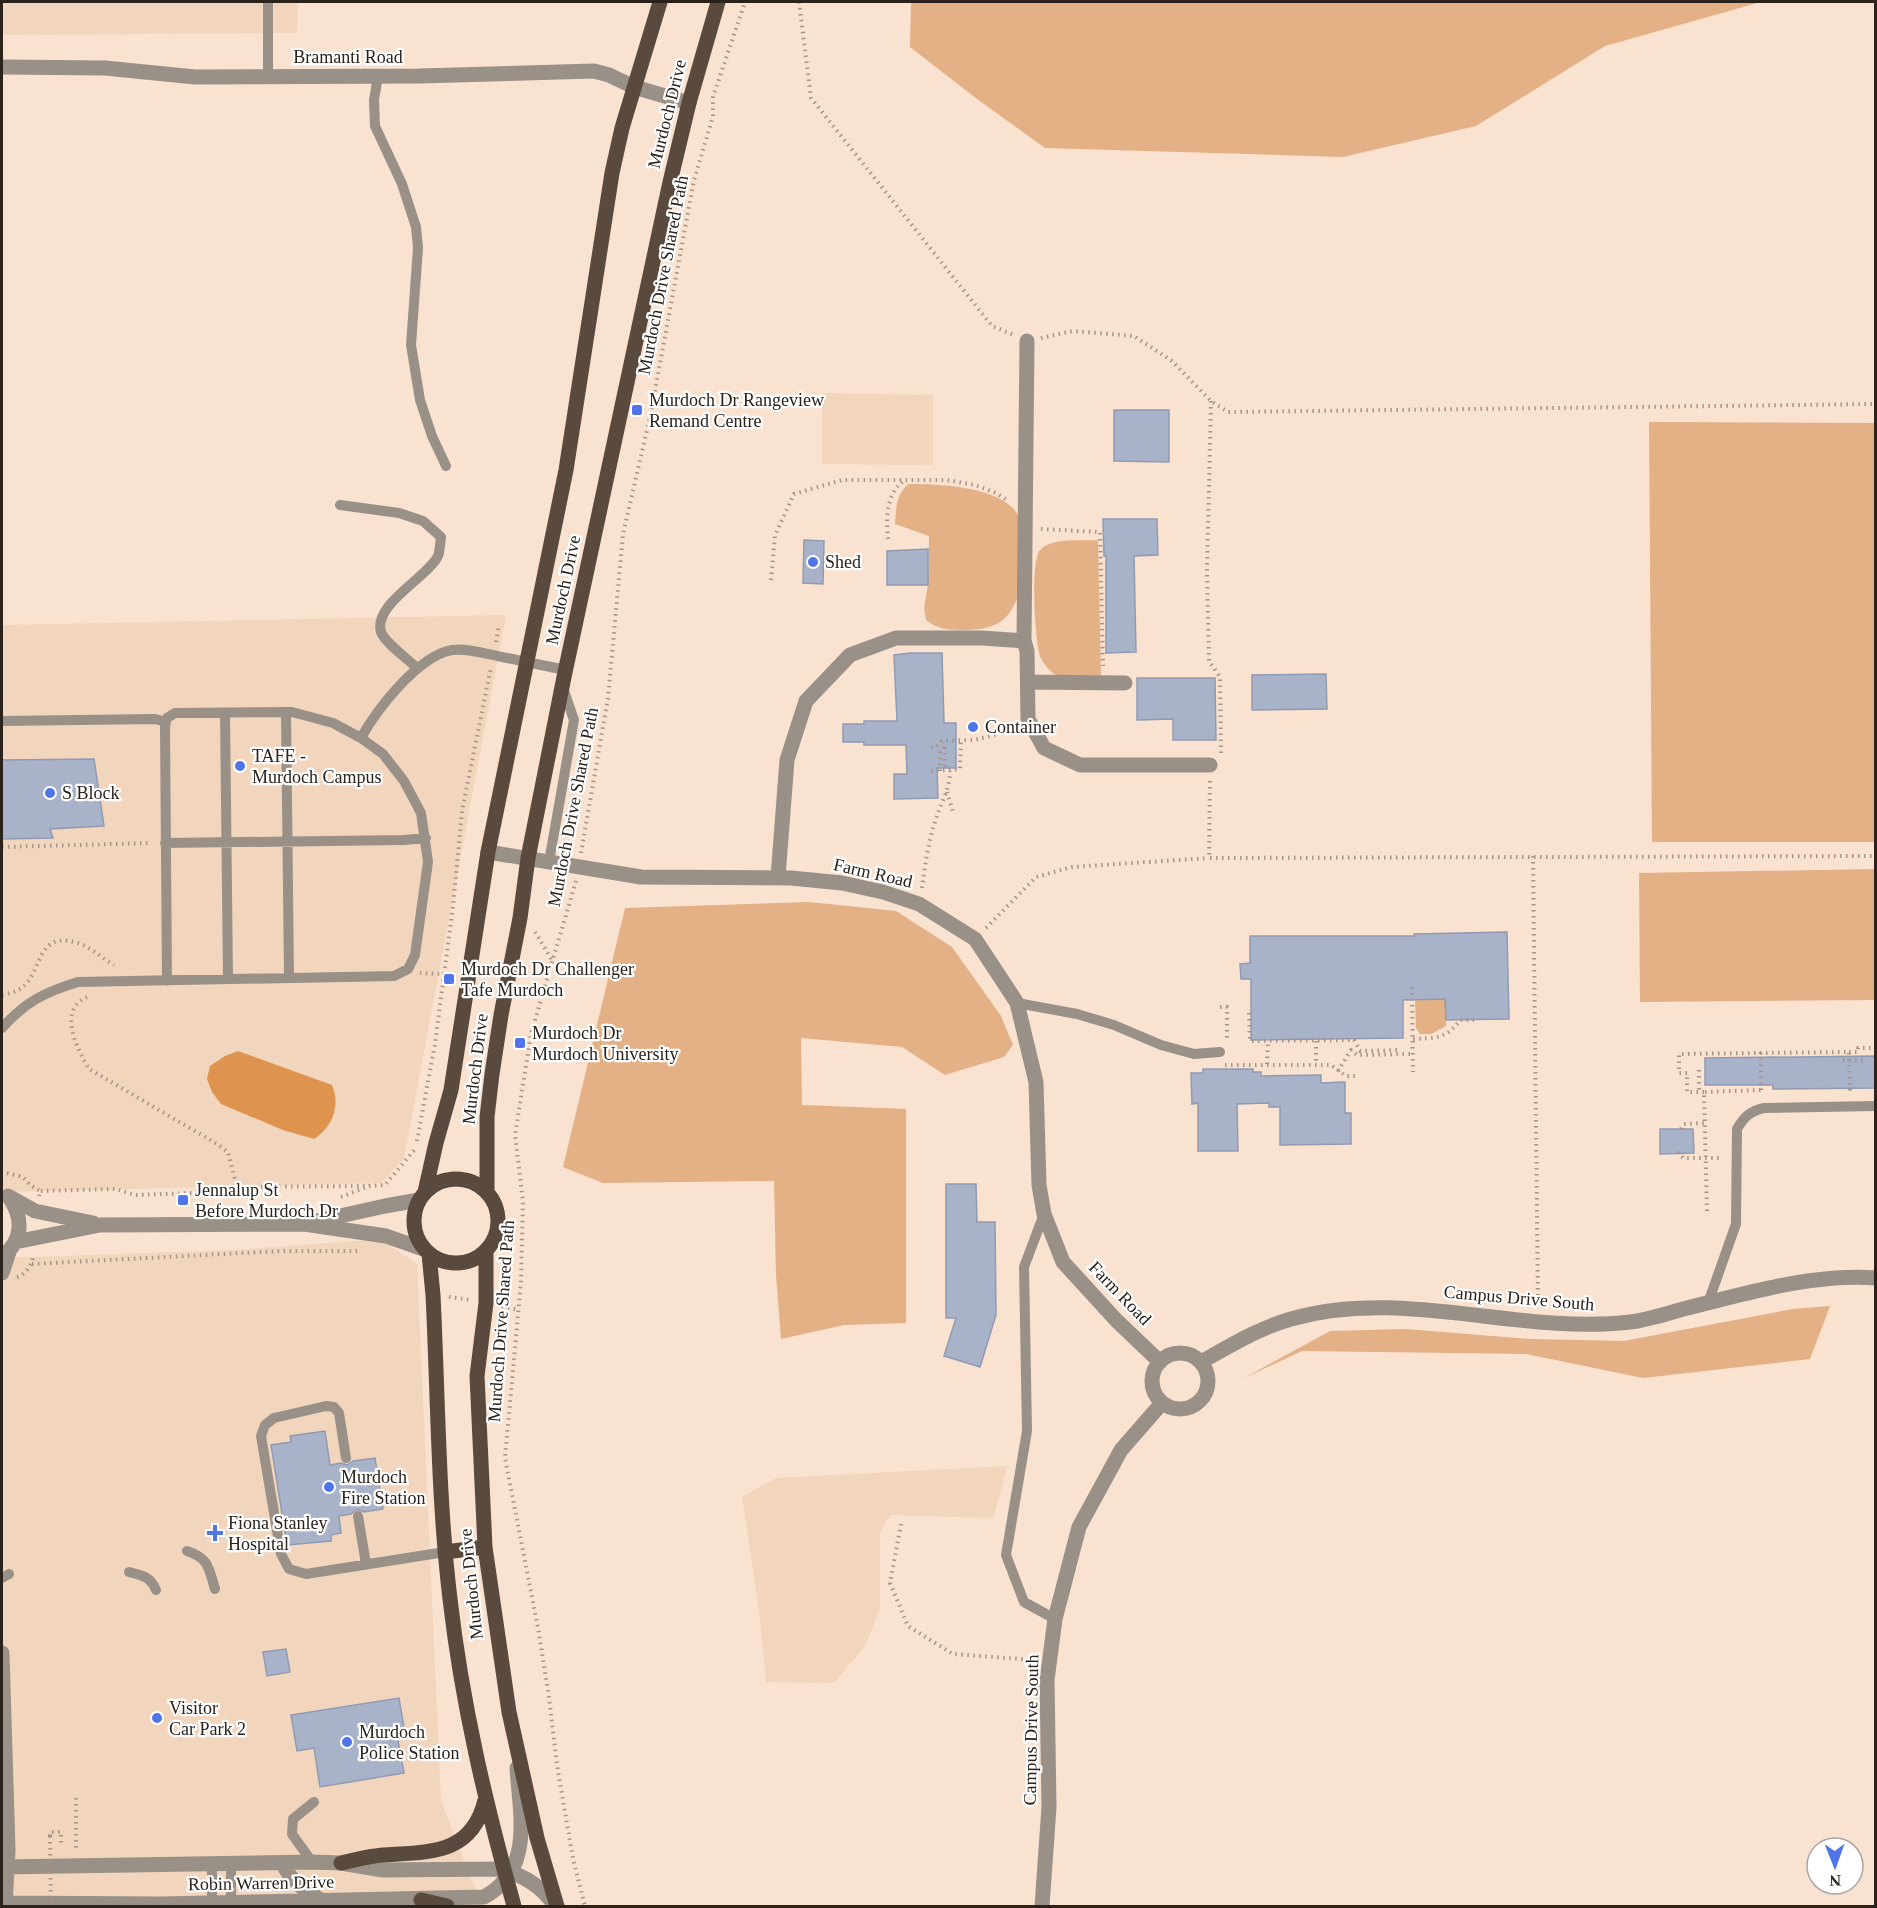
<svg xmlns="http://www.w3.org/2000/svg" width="1877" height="1908" font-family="Georgia,serif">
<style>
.built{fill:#f2d5bd}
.green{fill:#e3b185}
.water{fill:#de944e}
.building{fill:#a8b2c9;stroke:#919ab1;stroke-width:1.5}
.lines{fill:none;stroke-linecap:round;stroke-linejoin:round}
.path{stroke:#a59487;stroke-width:4;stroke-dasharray:1.5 4.5;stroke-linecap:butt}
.service{stroke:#999088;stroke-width:10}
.minor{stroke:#999088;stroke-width:15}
.tertiary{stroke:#999088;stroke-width:15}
.primary{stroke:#594a3d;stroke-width:15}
.path-bridge{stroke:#a59487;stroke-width:4;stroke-dasharray:1.5 4.5;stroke-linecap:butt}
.poi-dot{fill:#4f75e9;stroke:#fff;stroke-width:2}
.labels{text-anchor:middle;stroke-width:4.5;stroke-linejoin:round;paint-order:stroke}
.street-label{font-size:18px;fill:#2a221b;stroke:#fff}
.poi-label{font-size:18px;fill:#2a221b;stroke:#fff;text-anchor:start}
</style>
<rect width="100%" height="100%" fill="#f9e2d0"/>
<!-- built -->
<path class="built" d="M 2,2 L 298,2 L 297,33 L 2,35 Z
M 822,393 L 933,395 L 933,465 L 822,464 Z
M 506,615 L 404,1158 L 381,1183 L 2,1192 L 2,625 Z
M 380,1239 L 417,1264 L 441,1801 L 482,1906 L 2,1906 L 2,1258 L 234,1250 Z
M 1008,1466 L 993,1518 L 890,1515 L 880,1532 L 880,1609 L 865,1646 L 834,1683 L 766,1682 L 759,1610 L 742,1497 L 776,1478 Z"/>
<!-- green -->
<path class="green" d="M 911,2 L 1761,2 L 1605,46 L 1476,126 L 1343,157 L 1045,148 L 977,99 L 910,47 Z
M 1649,422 L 1875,423 L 1875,842 L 1652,842 Z
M 908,484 C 939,484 992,486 1014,509 C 1016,512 1020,518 1021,521 C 1022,530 1020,585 1018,595 C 1017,600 1013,608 1010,612 C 1000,627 982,630 965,630 C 950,630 938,630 926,620 L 924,608 L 928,585 L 929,536 L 895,524 C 896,508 896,496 908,484 Z
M 1098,540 L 1101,675 C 1090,675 1064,679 1054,674 C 1049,670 1042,662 1040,656 C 1035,641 1030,561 1040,550 C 1052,537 1081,541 1098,540 Z
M 1875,869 L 1875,1000 L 1640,1002 L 1639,873 Z
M 809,902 L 896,911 L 952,947 L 1001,1016 L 1013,1045 L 1004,1057 L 945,1075 L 902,1047 L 801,1038 L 802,1105 L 906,1109 L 906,1323 L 844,1325 L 781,1339 L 776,1275 L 774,1181 L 603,1183 L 563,1167 L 625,908 Z
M 1445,999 L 1446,1026 L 1431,1034 L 1420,1034 L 1416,1028 L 1415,1000 Z
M 1830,1306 L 1810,1359 L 1643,1378 L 1526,1354 L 1302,1351 L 1244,1378 L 1330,1331 L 1406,1329 L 1530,1339 L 1624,1341 L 1793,1309 Z"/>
<!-- water -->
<path class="water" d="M 238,1051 L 332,1085 C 341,1106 332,1128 314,1139 L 283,1130 L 221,1104 L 212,1092 L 207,1079 L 210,1066 L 225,1056 Z"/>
<!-- building -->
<path class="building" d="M 1114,410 L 1169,410 L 1169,462 L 1114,461 Z
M 1103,519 L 1157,519 L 1158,555 L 1134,556 L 1136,652 L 1106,653 L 1106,556 L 1104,556 Z
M 804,540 L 824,541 L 823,584 L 803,583 Z
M 928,549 L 928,585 L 887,585 L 887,551 Z
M 910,653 L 942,653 L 944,723 L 956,723 L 956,768 L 937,768 L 938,798 L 894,799 L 894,774 L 907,774 L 906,745 L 864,745 L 864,742 L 843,742 L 843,724 L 864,724 L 864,721 L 897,721 L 894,655 Z
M 1326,674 L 1327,709 L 1252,710 L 1252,675 Z
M 1137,678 L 1215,678 L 1216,740 L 1173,740 L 1173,719 L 1137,720 Z
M 94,759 L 104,826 L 50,829 L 53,838 L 2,839 L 2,760 Z
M 1507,932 L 1509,1019 L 1446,1020 L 1445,999 L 1403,1000 L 1403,1038 L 1251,1040 L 1251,979 L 1241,979 L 1240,964 L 1250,963 L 1250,936 L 1414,936 L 1414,934 Z
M 1875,1056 L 1875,1088 L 1773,1089 L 1773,1085 L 1705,1085 L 1705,1058 Z
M 1203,1069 L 1253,1069 L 1253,1072 L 1261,1072 L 1261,1076 L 1321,1075 L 1321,1083 L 1345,1082 L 1345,1113 L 1351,1113 L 1351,1144 L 1280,1145 L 1280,1107 L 1269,1107 L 1269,1103 L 1237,1104 L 1238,1151 L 1198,1151 L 1198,1103 L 1192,1104 L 1191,1073 L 1203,1073 Z
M 1660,1129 L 1693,1129 L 1694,1153 L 1660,1154 Z
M 946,1184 L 976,1184 L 977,1222 L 995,1222 L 996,1315 L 980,1367 L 944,1356 L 956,1318 L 946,1318 Z
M 325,1431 L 330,1465 L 341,1463 L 347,1465 L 353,1461 L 375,1458 L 383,1509 L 364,1512 L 357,1509 L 351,1514 L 339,1516 L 341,1533 L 331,1535 L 331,1541 L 287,1545 L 271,1445 L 291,1442 L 290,1436 Z
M 286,1649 L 290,1672 L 267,1676 L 263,1652 Z
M 399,1698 L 405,1734 L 397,1735 L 404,1773 L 320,1787 L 314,1748 L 297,1751 L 291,1715 Z"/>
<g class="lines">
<!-- path -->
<path class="path" d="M 799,2 L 811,98 L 992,326 L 1014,335
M 1041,338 L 1073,331 L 1134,336 L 1172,361 L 1211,401 L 1228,412 L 1876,404
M 1211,401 L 1207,570 L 1209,661 L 1220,677 L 1221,754
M 1041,529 L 1100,532 L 1103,666
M 888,539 C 886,518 886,495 903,481
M 771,580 L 775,535 L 794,494 L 842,480 L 946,480 L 975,485 L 996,493 L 1009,501
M 496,642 L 499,625
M 931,747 L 936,747 L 942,741 L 975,740 L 997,734
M 945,747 L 945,766 L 947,766
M 931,771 L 960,769 L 961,740
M 940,771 L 940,751 L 945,746
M 1210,781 L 1209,858 L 1876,856
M 947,792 L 954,815
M 2,847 L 152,843
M 581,853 L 608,698 L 623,534 L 650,417 L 694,180 L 713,116 L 713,97 L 745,2
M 1533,856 L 1538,1305
M 576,881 L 531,1034 L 515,1135 L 523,1202 L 521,1282 L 505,1458 L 538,1628 L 549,1697 L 557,1765 L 573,1859 L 585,1906
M 922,888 C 925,866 928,843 935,822 C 940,804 950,790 950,771
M 986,928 L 1036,877 L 1072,867 L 1209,858
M 535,932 L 552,960
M 444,974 L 453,907 L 462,811 L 491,667
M 1412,987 L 1413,1072
M 2,995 C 11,993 20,991 26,984 C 42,966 39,933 74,942 C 89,945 101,958 114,965
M 87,997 C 57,1010 77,1049 89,1069 L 217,1144 L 228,1152 L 237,1187
M 1220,1007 L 1227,1007 L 1227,1041
M 1249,1013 L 1250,1041 L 1354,1040 L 1360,1051 L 1401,1050
M 1413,1039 C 1434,1038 1447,1039 1460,1020 L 1476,1020
M 1316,1041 L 1316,1065
M 1849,1052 L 1858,1052 L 1858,1048 L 1876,1048
M 1843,1060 L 1863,1061
M 1267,1064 L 1268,1042
M 1225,1065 L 1331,1065 L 1346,1076 L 1356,1076
M 1699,1070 L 1699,1091
M 1338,1071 L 1351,1050 L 1357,1055 L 1413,1054
M 1761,1090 L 1761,1053 L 1849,1052 L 1850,1092
M 1704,1092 L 1687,1092 L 1687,1073 L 1679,1073 L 1679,1054 L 1761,1053
M 1681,1129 L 1684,1124 L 1705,1123
M 417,1141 L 435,1044 L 444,974 L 420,973
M 1678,1152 L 1683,1158 L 1722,1158
M 7,1173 L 23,1177 L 30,1185 L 40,1191
M 39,1196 L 40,1191 L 116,1189 L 135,1195 L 193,1193 L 212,1187 L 369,1186
M 341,1197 L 369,1186 L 385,1185 L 416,1148
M 1707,1211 L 1704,1092 L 1761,1090 L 1761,1094
M 32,1264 L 281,1251 L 361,1251
M 17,1277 C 27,1274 32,1264 34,1254
M 449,1297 L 471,1300
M 502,1306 L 518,1310
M 901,1524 L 890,1583 L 908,1626 L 953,1654 L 1034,1660
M 76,1798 L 76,1848
M 50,1836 L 50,1832 L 61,1832 L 61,1847"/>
<!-- service -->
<path class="service" d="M 268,2 L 268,77
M 378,76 L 374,100 L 375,126 L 402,184 L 416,227 L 418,248 L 411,345 L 420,400 L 432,436 L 446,466
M 340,505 L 399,513 L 423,521 L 441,537 C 440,543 440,551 438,556 C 427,578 373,604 381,632 C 385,643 408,659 417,668
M 286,712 L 289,978
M 225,713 L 228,979
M 2,721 L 155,719 L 166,722
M 361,738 C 377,709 418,656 452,650 C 468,648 487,654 502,657 C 523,661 545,666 566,670
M 165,843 L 404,840 L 426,838
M 549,862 L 574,720 L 563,688
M 1017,1003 L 1077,1014 L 1114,1025 L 1161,1045 L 1194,1054 L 1220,1052
M 2,1028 C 25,1002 45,992 78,982 L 394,976 L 408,969 L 415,955 L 428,862 L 421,813 L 404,781 L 383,754 L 361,738 L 333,723 L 292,712 L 175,713 L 167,718 L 165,726 L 167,981
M 1044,1214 L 1024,1267 L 1027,1431 L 1006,1555 L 1024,1602 L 1055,1619
M 1708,1303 L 1736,1224 L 1737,1129 C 1744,1117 1750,1111 1764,1108 L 1876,1106
M 346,1458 L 339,1413 L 334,1407 L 326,1406 L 274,1418 L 265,1425 L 261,1436 L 281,1554 L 289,1569 L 306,1574 L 445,1552
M 358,1516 L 366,1564
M 187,1551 C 209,1558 209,1569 215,1589
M 129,1572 C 142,1575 151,1577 156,1590
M 2,1578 L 9,1574
M 312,1862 L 292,1834 L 293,1819 L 314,1802
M 231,1863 L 231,1903
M 212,1864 L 212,1903"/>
<!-- minor -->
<path class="minor" d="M 2,67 L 105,68 L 195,77 L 419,76 L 594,71 L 609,75 L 634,87 L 689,103
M 1024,641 L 1027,341
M 1028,682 L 1125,683
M 488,852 L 641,877 L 791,878 L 842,883 L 883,892 L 919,904 L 975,939 L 1017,1003 L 1036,1082 L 1039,1185 L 1044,1214 L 1063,1262 L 1116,1320 L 1160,1362
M 778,877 L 787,760 L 806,701 L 850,655 L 896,638 L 982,638 L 1024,641 L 1027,651 L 1028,719 L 1044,748 L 1080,765 L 1210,765
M1152 1381a28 28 0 1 1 56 0a28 28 0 1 1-56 0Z
M 1201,1362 C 1230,1346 1259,1328 1291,1319 C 1403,1287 1517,1335 1630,1322 C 1648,1320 1666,1314 1683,1309 C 1745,1294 1811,1273 1876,1278
M 1042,1906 L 1049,1807 L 1047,1680 L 1055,1619 L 1079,1527 L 1121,1450 L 1162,1403"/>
<!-- tertiary -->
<path class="tertiary" d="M 8,1196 L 35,1211 L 93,1223
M 313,1222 L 385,1206 L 419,1200
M 15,1242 L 100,1225 L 304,1224 L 386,1236 L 423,1249
M 2,1256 C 24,1241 23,1217 9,1197
M 2,1273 L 10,1249
M 2,1653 L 8,1850 L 5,1906
M 283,1863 C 290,1882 306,1890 322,1901
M 2,1867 L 312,1862 L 341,1863 L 383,1870 L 501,1869 C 524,1876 542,1886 555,1906
M 2,1903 L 161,1904 L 484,1897 C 534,1870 520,1815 517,1768"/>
<!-- primary -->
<path class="primary" d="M414 1221a42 42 0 1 1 84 0a42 42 0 1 1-84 0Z
M 425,1192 L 436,1143 L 451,1090 L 488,852 L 566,470 L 612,173 L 622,128 L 660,2
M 487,1193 L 487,1117 L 492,1074 L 501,1015 L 520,918 L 528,858 L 564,677 L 670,182 L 689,103 L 718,2
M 486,1250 L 486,1303 L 477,1376 L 485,1547 L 509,1712 L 537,1838 L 557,1906
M 429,1254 L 433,1295 C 438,1396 438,1499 450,1599 C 462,1704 486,1805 514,1906
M 445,1552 L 485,1547
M 341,1863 C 355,1860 369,1856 383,1855 C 429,1852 472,1855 485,1800
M 421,1900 L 447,1906"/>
<!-- path-bridge -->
<path class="path-bridge" d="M 50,1836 L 51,1906"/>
</g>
<!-- markers -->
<g class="poi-dot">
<rect x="631" y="404" width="12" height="12" rx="3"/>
<circle cx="813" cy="562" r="6"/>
<circle cx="973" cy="727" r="6"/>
<circle cx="240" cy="766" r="6"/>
<circle cx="50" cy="793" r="6"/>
<rect x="443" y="973" width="12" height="12" rx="3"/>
<rect x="514" y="1037" width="12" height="12" rx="3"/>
<rect x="177" y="1194" width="12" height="12" rx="3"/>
<circle cx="329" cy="1487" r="6"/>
<path d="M212 1524h6v6h6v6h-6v6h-6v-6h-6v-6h6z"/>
<circle cx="157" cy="1718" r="6"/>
<circle cx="347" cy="1742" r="6"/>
</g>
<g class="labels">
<!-- street labels -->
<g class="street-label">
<text x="348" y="63">Bramanti Road</text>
<text transform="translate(667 114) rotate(-76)" y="6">Murdoch Drive</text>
<text transform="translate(663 275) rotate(-79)" y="6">Murdoch Drive Shared Path</text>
<text transform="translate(563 590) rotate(-78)" y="6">Murdoch Drive</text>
<text transform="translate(573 807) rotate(-79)" y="6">Murdoch Drive Shared Path</text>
<text transform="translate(873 873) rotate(13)" y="6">Farm Road</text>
<text transform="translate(475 1069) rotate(-83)" y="6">Murdoch Drive</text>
<text transform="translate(1120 1293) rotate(46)" y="6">Farm Road</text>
<text transform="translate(1519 1298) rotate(5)" y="6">Campus Drive South</text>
<text transform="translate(501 1321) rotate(-86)" y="6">Murdoch Drive Shared Path</text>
<text transform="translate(471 1584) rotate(-96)" y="6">Murdoch Drive</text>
<text transform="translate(1031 1730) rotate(-89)" y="6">Campus Drive South</text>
<text transform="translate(261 1883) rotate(-1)" y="6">Robin Warren Drive</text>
</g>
<!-- poi labels -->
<g class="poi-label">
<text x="649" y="406">Murdoch Dr Rangeview<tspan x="649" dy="21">Remand Centre</tspan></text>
<text x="825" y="568">Shed</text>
<text x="985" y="733">Container</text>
<text x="252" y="762">TAFE -<tspan x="252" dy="21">Murdoch Campus</tspan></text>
<text x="62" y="799">S Block</text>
<text x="461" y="975">Murdoch Dr Challenger<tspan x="461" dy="21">Tafe Murdoch</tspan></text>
<text x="532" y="1039">Murdoch Dr<tspan x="532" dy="21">Murdoch University</tspan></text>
<text x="195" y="1196">Jennalup St<tspan x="195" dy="21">Before Murdoch Dr</tspan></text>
<text x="341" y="1483">Murdoch<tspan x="341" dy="21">Fire Station</tspan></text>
<text x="228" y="1529">Fiona Stanley<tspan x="228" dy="21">Hospital</tspan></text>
<text x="169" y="1714">Visitor<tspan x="169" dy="21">Car Park 2</tspan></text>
<text x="359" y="1738">Murdoch<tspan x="359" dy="21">Police Station</tspan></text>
</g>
</g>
<!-- border -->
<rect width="1877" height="1908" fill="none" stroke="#2a221b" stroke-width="6"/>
<!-- north arrow -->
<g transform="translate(1835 1866) rotate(179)"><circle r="28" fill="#ffffff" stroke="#aaa7a4" stroke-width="1.5"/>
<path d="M0-4.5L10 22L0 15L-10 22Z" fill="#4f75e9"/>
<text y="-9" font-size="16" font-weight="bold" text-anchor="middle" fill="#2a221b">N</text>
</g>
</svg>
